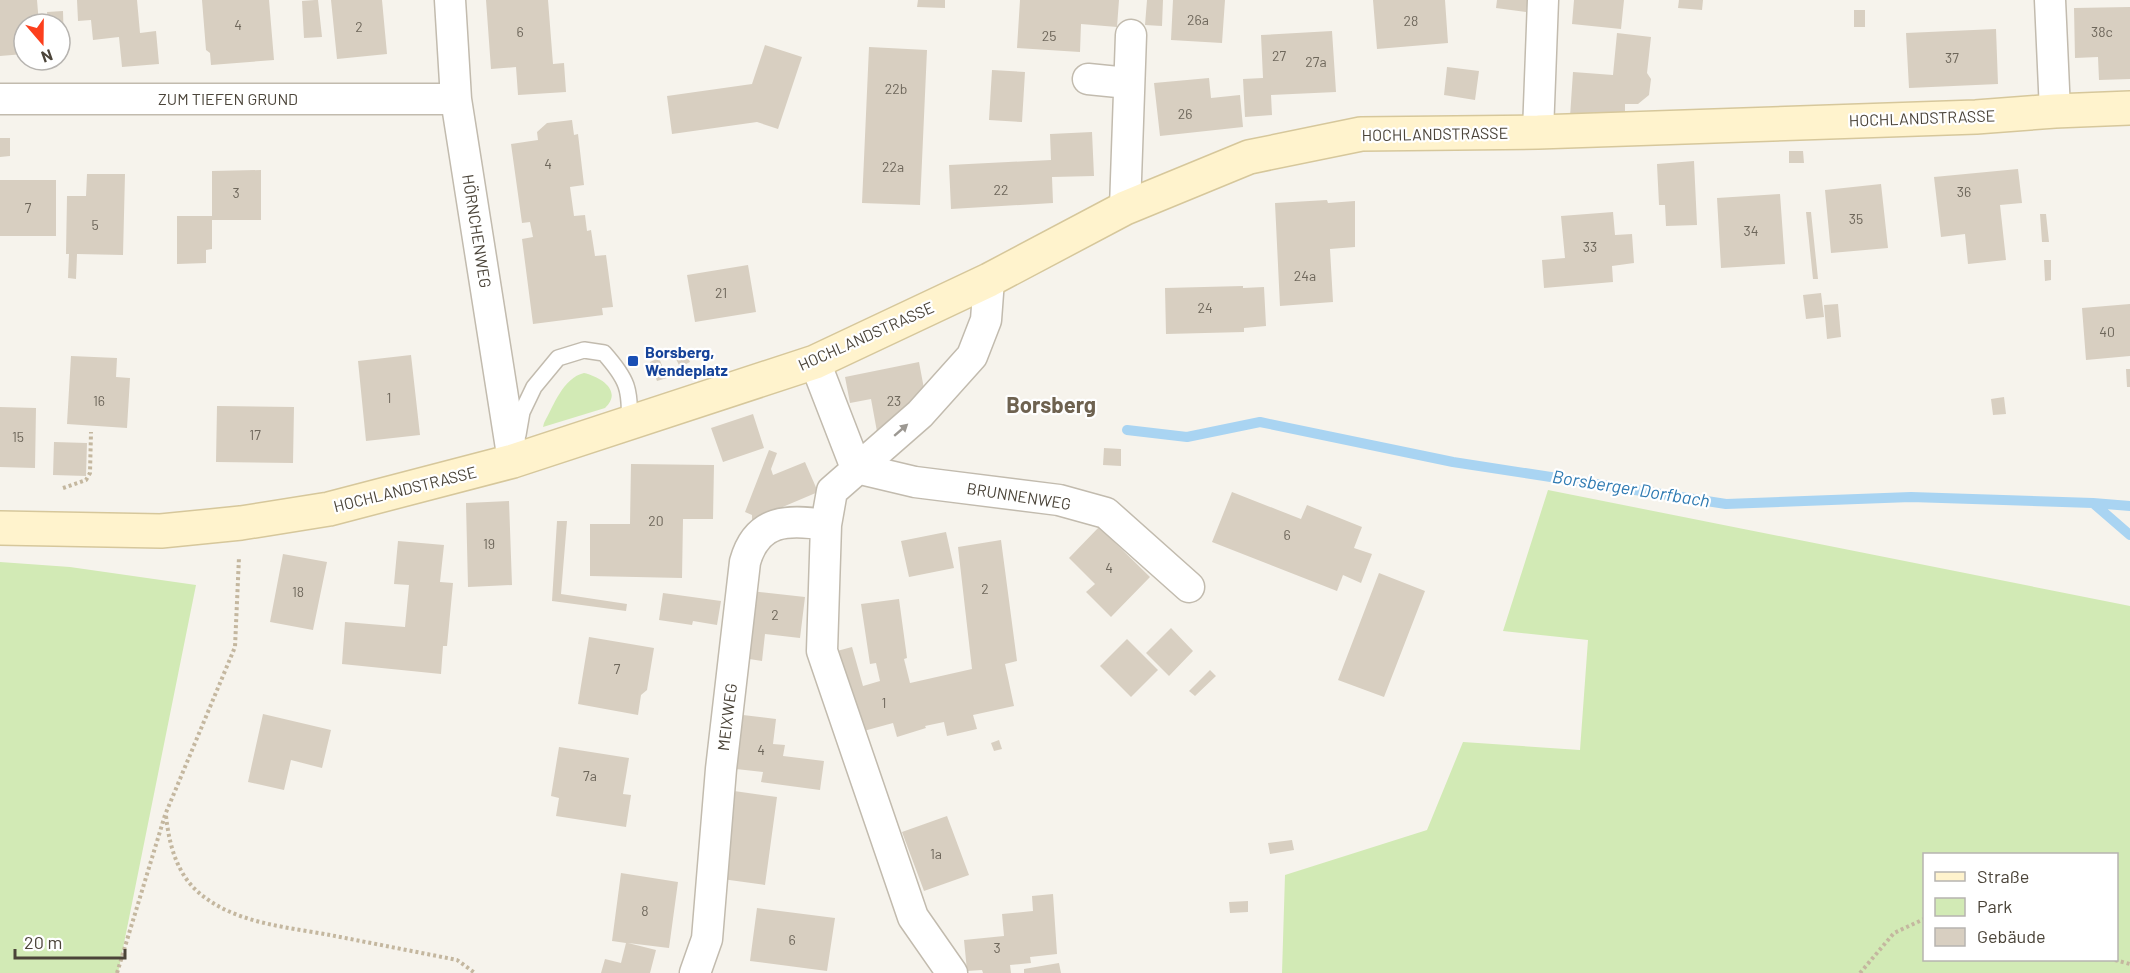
<svg xmlns="http://www.w3.org/2000/svg" width="2130" height="973" font-family="Barlow,sans-serif">
<style>
.green{fill:#d2eab5;fill-rule:evenodd}
.lines{fill:none;stroke-linecap:round;stroke-linejoin:round}
.stream{stroke:#a9d4f2;stroke-width:10}
.building{fill:#d8cfc1}
.lane-casing{stroke:#c2bbae;stroke-width:18}
.street-casing{stroke:#c2bbae;stroke-width:33}
.secondary-casing{stroke:#d6c79b;stroke-width:36}
.path{stroke:#c4b79f;stroke-width:4;stroke-dasharray:3 3;stroke-linecap:butt}
.lane{stroke:#fff;stroke-width:15}
.street{stroke:#fff;stroke-width:30}
.secondary{stroke:#fff3cd;stroke-width:33}
.oneway{fill:#9c9892}
.transit-dot{fill:#1a4fb4;stroke:#fff;stroke-width:2}
.labels{text-anchor:middle;stroke-width:4.5;stroke-linejoin:round;paint-order:stroke}
.number-label{font-size:14px;fill:#6e675b}
.street-label{font-size:16px;fill:#4b4439;stroke:#fff}
.transit-label{font-size:16px;font-weight:bold;fill:#164399;stroke:#fff;text-anchor:start}
.water-label{font-size:18px;font-style:italic;fill:#2e7ab2;stroke:#fff}
.district-label{font-size:22px;font-weight:bold;fill:#6e6250;stroke:#fff}
</style>
<rect width="100%" height="100%" fill="#f6f3ec"/>
<!-- green -->
<path class="green" d="M 584,373 C 601,377 623,391 605,408 L 543,427 L 544,423 C 554,405 563,378 584,373 Z
M 1548,490 L 2130,606 L 2130,973 L 1282,973 L 1285,875 L 1427,830 L 1463,742 L 1580,750 L 1588,640 L 1503,631 ZM 2116,854 L 2116,960 L 1924,960 L 1924,854 Z
M 0,562 L 70,567 L 196,585 L 118,973 L 0,973 Z"/>
<g class="lines">
<!-- stream -->
<path class="stream" d="M 1127,430 L 1187,437 L 1260,422 L 1453,462 L 1726,504 L 1911,497 L 2093,503 L 2130,535
M 2093,503 L 2130,506"/>
</g>
<!-- building -->
<path class="building" d="M 0,0 L 37,0 L 39,24 L 24,24 L 24,54 L 0,56 Z
M 77,0 L 137,0 L 140,33 L 156,31 L 159,64 L 122,67 L 119,37 L 93,40 L 91,20 L 78,21 Z
M 202,0 L 269,0 L 274,60 L 211,65 L 210,53 L 206,50 Z
M 315,0 L 318,0 L 322,37 L 304,38 L 302,1 Z
M 331,0 L 382,0 L 387,54 L 337,59 Z
M 486,0 L 548,0 L 553,64 L 564,63 L 566,92 L 518,95 L 516,67 L 491,69 Z
M 918,0 L 945,0 L 945,8 L 917,7 Z
M 1020,0 L 1119,0 L 1117,27 L 1081,24 L 1080,52 L 1017,48 Z
M 1147,0 L 1163,0 L 1162,26 L 1145,25 Z
M 1173,0 L 1225,0 L 1222,43 L 1171,40 Z
M 1373,0 L 1445,0 L 1448,43 L 1377,49 Z
M 1497,0 L 1528,0 L 1526,12 L 1496,8 Z
M 1574,0 L 1624,0 L 1621,29 L 1572,24 Z
M 1679,0 L 1703,0 L 1702,10 L 1678,8 Z
M 2130,7 L 2130,79 L 2099,80 L 2098,57 L 2075,58 L 2074,8 Z
M 1854,10 L 1865,10 L 1865,27 L 1854,27 Z
M 63,11 L 64,47 L 60,47 L 60,24 L 48,24 L 47,12 Z
M 1996,29 L 1998,84 L 1909,88 L 1906,33 Z
M 1332,31 L 1336,92 L 1271,95 L 1272,115 L 1245,117 L 1243,79 L 1263,78 L 1261,35 Z
M 1617,33 L 1651,37 L 1647,73 L 1651,79 L 1649,95 L 1638,104 L 1625,104 L 1625,118 L 1570,117 L 1573,72 L 1613,75 Z
M 765,45 L 802,57 L 778,129 L 757,122 L 672,134 L 667,96 L 752,84 Z
M 869,47 L 927,50 L 920,205 L 862,203 Z
M 1447,67 L 1479,71 L 1475,100 L 1444,95 Z
M 992,70 L 1025,72 L 1022,122 L 989,120 Z
M 1209,78 L 1211,98 L 1240,95 L 1243,127 L 1160,136 L 1154,83 Z
M 572,120 L 574,135 L 578,134 L 584,185 L 570,187 L 574,216 L 585,215 L 587,231 L 591,230 L 595,256 L 606,255 L 613,307 L 602,308 L 603,315 L 533,324 L 522,239 L 533,237 L 530,222 L 522,223 L 511,144 L 538,140 L 537,132 L 547,123 Z
M 1092,132 L 1094,176 L 1052,177 L 1053,203 L 951,209 L 949,165 L 1051,160 L 1050,134 Z
M 0,138 L 10,138 L 10,156 L 0,157 Z
M 1789,151 L 1803,151 L 1804,163 L 1789,163 Z
M 1694,161 L 1697,225 L 1666,226 L 1665,205 L 1659,205 L 1657,164 Z
M 2018,169 L 2022,203 L 2000,205 L 2006,260 L 1968,264 L 1965,234 L 1941,237 L 1934,177 Z
M 261,170 L 261,220 L 212,220 L 212,249 L 206,250 L 206,263 L 177,264 L 177,216 L 212,216 L 212,171 Z
M 87,174 L 125,174 L 123,255 L 77,254 L 76,279 L 68,278 L 69,254 L 66,254 L 67,196 L 86,196 Z
M 0,180 L 56,180 L 56,236 L 0,236 Z
M 1881,184 L 1888,248 L 1831,253 L 1825,190 Z
M 1780,194 L 1785,264 L 1721,268 L 1717,198 Z
M 1327,200 L 1328,203 L 1355,201 L 1355,247 L 1330,249 L 1333,302 L 1280,306 L 1275,203 Z
M 1613,212 L 1615,235 L 1632,234 L 1634,263 L 1612,266 L 1613,282 L 1544,288 L 1542,260 L 1565,258 L 1561,216 Z
M 1806,212 L 1811,212 L 1818,279 L 1813,279 Z
M 2040,214 L 2046,214 L 2049,242 L 2042,242 Z
M 2044,260 L 2051,260 L 2051,280 L 2045,281 Z
M 748,265 L 756,312 L 695,322 L 687,275 Z
M 1243,286 L 1243,288 L 1264,287 L 1266,326 L 1244,328 L 1244,332 L 1166,334 L 1165,288 Z
M 1821,293 L 1824,317 L 1806,319 L 1803,295 Z
M 1838,304 L 1841,337 L 1827,339 L 1824,305 Z
M 2130,304 L 2130,356 L 2086,360 L 2082,308 Z
M 683,348 L 690,362 L 680,367 L 673,353 Z
M 411,355 L 420,435 L 366,441 L 358,361 Z
M 71,356 L 117,358 L 116,377 L 130,378 L 127,428 L 67,424 Z
M 659,358 L 667,378 L 657,381 L 650,362 Z
M 919,362 L 925,394 L 878,437 L 871,399 L 850,403 L 845,377 Z
M 2126,369 L 2130,369 L 2130,387 L 2127,387 Z
M 2004,397 L 2006,414 L 1993,415 L 1991,399 Z
M 217,406 L 294,407 L 293,463 L 216,462 Z
M 0,407 L 36,408 L 35,468 L 0,467 Z
M 753,414 L 764,448 L 723,462 L 711,428 Z
M 54,442 L 87,443 L 86,476 L 53,475 Z
M 1104,448 L 1121,449 L 1121,466 L 1103,465 Z
M 769,450 L 777,453 L 771,469 L 773,475 L 805,462 L 818,492 L 752,520 L 752,515 L 745,512 Z
M 631,464 L 714,465 L 713,519 L 683,519 L 682,578 L 590,576 L 590,524 L 630,524 Z
M 1232,492 L 1301,519 L 1307,505 L 1362,527 L 1354,548 L 1372,554 L 1361,583 L 1343,575 L 1337,591 L 1212,542 Z
M 509,501 L 512,585 L 468,587 L 466,503 Z
M 557,521 L 567,521 L 561,594 L 627,604 L 626,611 L 552,601 Z
M 1099,527 L 1150,577 L 1111,617 L 1086,592 L 1095,584 L 1069,558 Z
M 946,532 L 954,568 L 909,577 L 901,541 Z
M 1001,540 L 1017,661 L 1005,664 L 1014,706 L 973,715 L 977,729 L 947,736 L 944,722 L 925,726 L 926,728 L 897,737 L 893,723 L 860,732 L 837,651 L 852,647 L 863,686 L 880,681 L 876,663 L 870,664 L 861,604 L 899,599 L 907,658 L 904,659 L 910,683 L 972,669 L 958,547 Z
M 398,541 L 444,545 L 440,582 L 453,583 L 447,646 L 443,646 L 441,674 L 342,664 L 345,622 L 405,627 L 409,585 L 394,584 Z
M 283,554 L 327,562 L 313,630 L 270,622 Z
M 1379,573 L 1425,591 L 1384,697 L 1338,680 Z
M 751,591 L 805,597 L 800,638 L 765,634 L 762,661 L 743,658 Z
M 663,593 L 721,601 L 717,625 L 693,621 L 692,625 L 659,620 Z
M 1171,628 L 1193,651 L 1169,676 L 1146,653 Z
M 589,637 L 654,648 L 647,690 L 641,695 L 638,715 L 578,704 Z
M 1127,639 L 1158,670 L 1131,697 L 1100,666 Z
M 1210,670 L 1216,676 L 1195,696 L 1189,691 Z
M 263,714 L 331,730 L 322,768 L 291,760 L 284,790 L 248,782 Z
M 743,715 L 776,719 L 773,744 L 785,745 L 783,756 L 824,761 L 820,790 L 761,782 L 763,772 L 736,769 Z
M 999,740 L 1002,749 L 994,751 L 991,743 Z
M 559,747 L 629,758 L 623,794 L 631,795 L 626,827 L 556,816 L 559,798 L 551,796 Z
M 734,791 L 777,797 L 765,885 L 722,879 Z
M 947,816 L 969,875 L 924,891 L 902,832 Z
M 1292,840 L 1294,850 L 1270,854 L 1268,843 Z
M 621,873 L 678,882 L 669,948 L 628,943 L 656,950 L 650,973 L 601,973 L 605,959 L 621,963 L 626,943 L 612,941 Z
M 1053,894 L 1057,954 L 1030,957 L 1031,963 L 1010,965 L 1011,973 L 983,973 L 982,970 L 967,971 L 964,940 L 1004,936 L 1002,914 L 1033,911 L 1032,896 Z
M 1248,901 L 1248,912 L 1230,913 L 1229,902 Z
M 757,908 L 835,918 L 827,971 L 750,961 Z
M 1059,963 L 1061,973 L 1024,973 L 1024,969 Z"/>
<g class="lines">
<!-- lane casing -->
<g class="lane-casing">
<path id="lane" d="M 518,435 L 522,412 L 534,387 L 558,358 L 584,350 L 604,353 C 627,379 631,389 629,424"/>
</g>
<!-- street casing -->
<g class="street-casing">
<path id="street" d="M 450,0 L 456,99 L 513,461
M 2050,0 L 2055,111
M 1088,79 L 1128,83
M 0,99 L 456,99
M 1538,132 L 1543,0
M 1125,208 L 1131,35
M 815,362 L 856,468
M 856,468 L 915,482 L 1059,500 L 1106,513 L 1189,587
M 695,973 L 707,939 L 721,769 L 745,562 C 757,519 788,519 826,525
M 952,973 L 913,917 L 822,651 L 826,525 L 832,491 L 920,414 L 972,356 L 986,320 L 989,280"/>
</g>
<!-- secondary casing -->
<g class="secondary-casing">
<path id="secondary" d="M 0,528 L 161,531 L 241,523 L 329,509 L 513,461 L 815,362 L 989,280 L 1125,208 L 1249,157 L 1361,134 L 1538,132 L 1976,117 L 2055,111 L 2130,108"/>
</g>
<!-- path -->
<path class="path" d="M 63,488 L 86,480 L 90,473 L 91,432
M 166,816 C 169,843 176,872 197,891 C 233,924 289,927 335,936 C 376,944 417,952 457,960 L 475,973
M 2115,960 L 2130,964
M 117,973 L 165,815 L 235,647 L 239,557
M 1860,973 L 1894,933 L 1924,919"/>
<!-- lane -->
<use href="#lane" class="lane"/>
<!-- street -->
<use href="#street" class="street"/>
<!-- secondary -->
<use href="#secondary" class="secondary"/>
</g>
<!-- one-way arrows -->
<defs><path id="oneway-solid" d="M-6-.8H1V-3.2L6.5 0L1 3.2V.8H-6Z" transform="scale(1.5)"/></defs>
<use class="oneway" href="#oneway-solid" transform="translate(901 430) rotate(-41)"/>
<!-- markers -->
<rect class="transit-dot" x="627" y="355" width="12" height="12" rx="3"/>
<g class="labels">
<!-- number labels -->
<g class="number-label">
<text x="1198" y="25">26a</text>
<text x="1411" y="26">28</text>
<text x="238" y="30">4</text>
<text x="359" y="32">2</text>
<text x="520" y="37">6</text>
<text x="2102" y="37">38c</text>
<text x="1049" y="41">25</text>
<text x="1279" y="61">27</text>
<text x="1952" y="63">37</text>
<text x="1316" y="67">27a</text>
<text x="896" y="94">22b</text>
<text x="1185" y="119">26</text>
<text x="548" y="169">4</text>
<text x="893" y="172">22a</text>
<text x="1001" y="195">22</text>
<text x="1964" y="197">36</text>
<text x="236" y="198">3</text>
<text x="28" y="213">7</text>
<text x="1856" y="224">35</text>
<text x="95" y="230">5</text>
<text x="1751" y="236">34</text>
<text x="1590" y="252">33</text>
<text x="1305" y="281">24a</text>
<text x="721" y="298">21</text>
<text x="1205" y="313">24</text>
<text x="2107" y="337">40</text>
<text x="389" y="403">1</text>
<text x="99" y="406">16</text>
<text x="894" y="406">23</text>
<text x="255" y="440">17</text>
<text x="18" y="442">15</text>
<text x="656" y="526">20</text>
<text x="1287" y="540">6</text>
<text x="489" y="549">19</text>
<text x="1109" y="573">4</text>
<text x="985" y="594">2</text>
<text x="298" y="597">18</text>
<text x="775" y="620">2</text>
<text x="617" y="674">7</text>
<text x="884" y="708">1</text>
<text x="761" y="755">4</text>
<text x="590" y="781">7a</text>
<text x="936" y="859">1a</text>
<text x="645" y="916">8</text>
<text x="792" y="945">6</text>
<text x="997" y="953">3</text>
</g>
<!-- street labels -->
<g class="street-label">
<text x="228" y="105">ZUM TIEFEN GRUND</text>
<text transform="translate(1922 118) rotate(-2)" y="6">HOCHLANDSTRASSE</text>
<text transform="translate(1435 134) rotate(-1)" y="6">HOCHLANDSTRASSE</text>
<text transform="translate(477 231) rotate(81)" y="6">HÖRNCHENWEG</text>
<text transform="translate(866 336) rotate(-24)" y="6">HOCHLANDSTRASSE</text>
<text transform="translate(405 489) rotate(-14)" y="6">HOCHLANDSTRASSE</text>
<text transform="translate(1019 496) rotate(9)" y="6">BRUNNENWEG</text>
<text transform="translate(727 717) rotate(-83)" y="6">MEIXWEG</text>
</g>
<!-- transit labels -->
<g class="transit-label">
<text x="645" y="358">Borsberg,<tspan x="645" dy="18">Wendeplatz</tspan></text>
</g>
<!-- water labels -->
<g class="water-label">
<text transform="translate(1631 489) rotate(9)" y="6">Borsberger Dorfbach</text>
</g>
<!-- district labels -->
<g class="district-label">
<text x="1051" y="413">Borsberg</text>
</g>
</g>
<!-- legend -->
<rect x="1923" y="853" width="195" height="108" fill="#ffffff" stroke="#b7b4b0" stroke-width="1.5"/>
<rect x="1935" y="872" width="30" height="9" fill="#fff3cd" stroke="#b7b4b0" stroke-width="1.5"/>
<text x="1977" y="883" font-size="18" fill="#4b4439">Straße</text>
<rect x="1935" y="898" width="30" height="18" fill="#d2eab5" stroke="#b7b4b0" stroke-width="1.5"/>
<text x="1977" y="913" font-size="18" fill="#4b4439">Park</text>
<rect x="1935" y="928" width="30" height="18" fill="#d8cfc1" stroke="#b7b4b0" stroke-width="1.5"/>
<text x="1977" y="943" font-size="18" fill="#4b4439">Gebäude</text>
<!-- north arrow -->
<g transform="translate(42 42) rotate(160)"><circle r="28" fill="#ffffff" stroke="#b7b4b0" stroke-width="1.5"/>
<path d="M0-4.5L10 22L0 15L-10 22Z" fill="#fc3f1d"/>
<text y="-9" font-size="16" font-weight="bold" text-anchor="middle" fill="#4b4439">N</text>
</g>
<!-- scale -->
<path d="M15 949v9h110v-9" fill="none" stroke="#4b4439" stroke-width="3"/>
<text x="24" y="949" font-size="18" fill="#4b4439" stroke="#ffffff" stroke-width="4.5" paint-order="stroke">20 m</text>
</svg>
